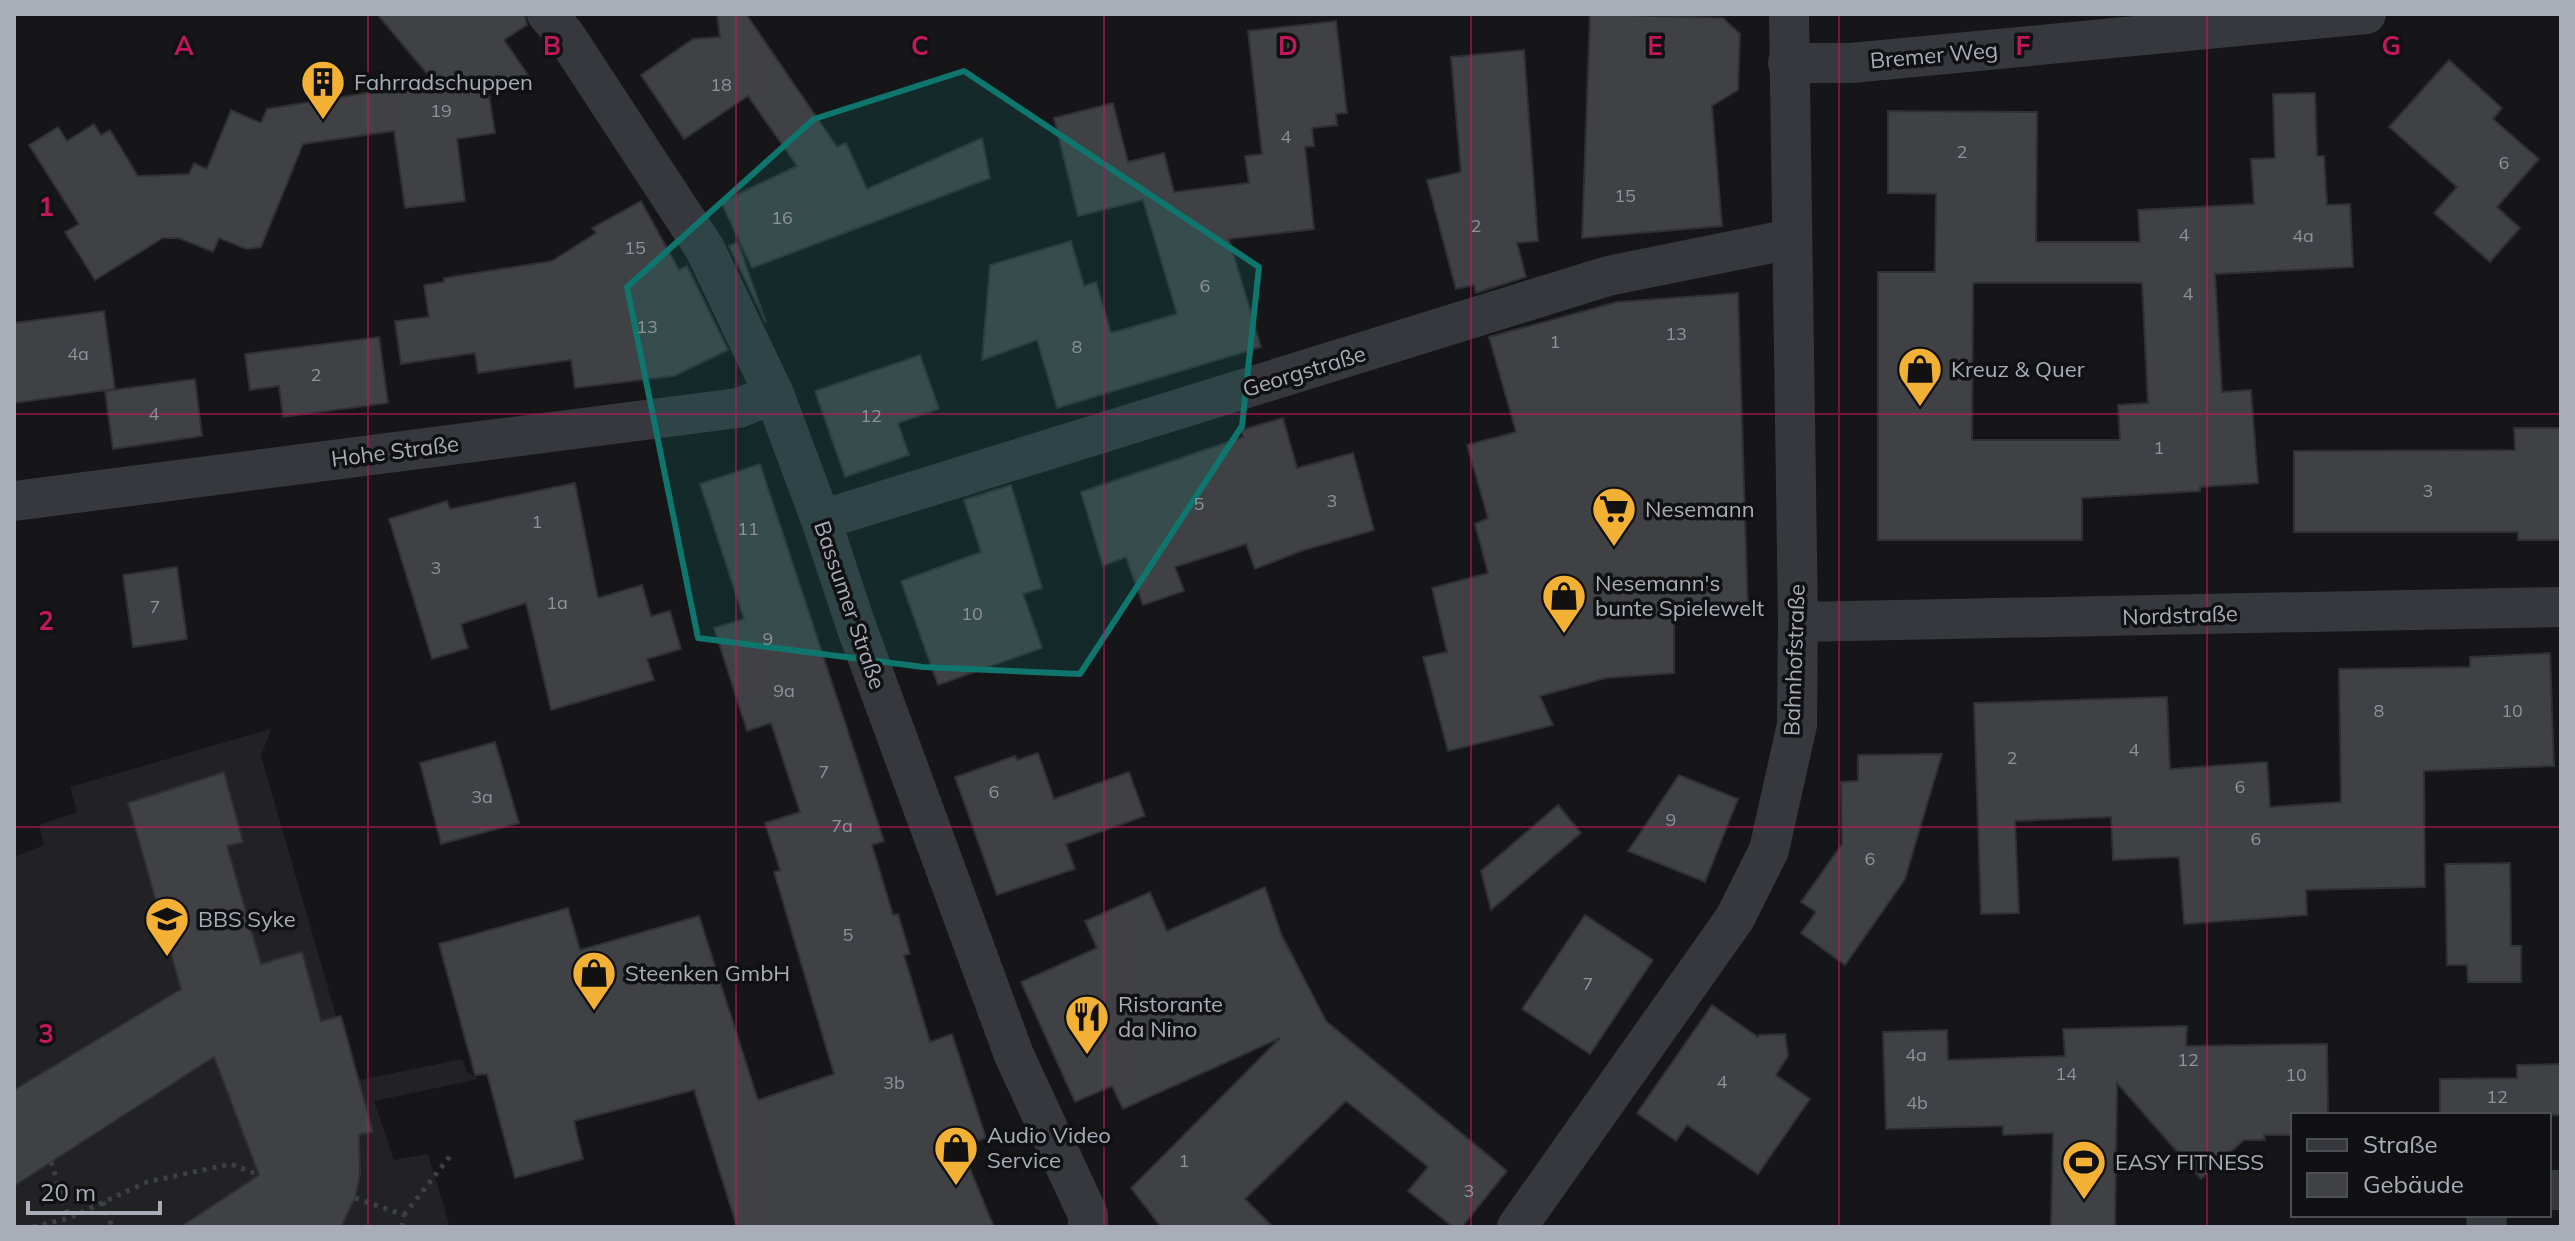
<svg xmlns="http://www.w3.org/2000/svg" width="2575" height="1241" font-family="Mulish,sans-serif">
<rect width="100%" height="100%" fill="#161618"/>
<!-- built -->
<path fill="#222225" d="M 271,729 L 261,756 L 355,1081 L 462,1059 L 467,1072 L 479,1079 L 374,1101 L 394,1160 L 428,1154 L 450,1227 L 14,1227 L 14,857 L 44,845 L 39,825 L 77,812 L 70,787 Z"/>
<!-- building -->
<path fill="#404145" stroke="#303034" stroke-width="2" fill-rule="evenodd" d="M 377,14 L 525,14 L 527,25 L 504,40 L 528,75 L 487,82 L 495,133 L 457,139 L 465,201 L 405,208 L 394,131 L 303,144 L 261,247 L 246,249 L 219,238 L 213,252 L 179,238 L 163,238 L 95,280 L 65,232 L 79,224 L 29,145 L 58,127 L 67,141 L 94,124 L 101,135 L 110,130 L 138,176 L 189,174 L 194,163 L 207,169 L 231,110 L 261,123 L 267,109 L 434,82 Z
M 717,14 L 746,14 L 837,147 L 846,143 L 867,189 L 982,138 L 990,178 L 752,268 L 721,202 L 797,166 L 748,96 L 684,139 L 641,75 L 693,39 L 720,37 Z
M 1590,14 L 1723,18 L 1740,34 L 1738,90 L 1712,106 L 1722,226 L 1582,238 Z
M 1336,21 L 1347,113 L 1336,114 L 1337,125 L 1312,128 L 1314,146 L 1305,147 L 1314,229 L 1229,239 L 1261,347 L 1057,408 L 1037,340 L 982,360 L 990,265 L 1071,241 L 1084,286 L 1096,282 L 1111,333 L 1177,314 L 1143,200 L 1078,216 L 1054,118 L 1113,103 L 1128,162 L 1164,153 L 1174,192 L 1249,183 L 1245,156 L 1262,154 L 1248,31 Z
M 1524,50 L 1538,241 L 1517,243 L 1526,277 L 1476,293 L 1474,285 L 1456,289 L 1427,180 L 1461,172 L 1451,57 Z
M 2449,60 L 2502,108 L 2493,119 L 2539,159 L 2497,207 L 2520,228 L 2490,262 L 2434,213 L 2457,187 L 2389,127 Z
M 2315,93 L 2317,156 L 2324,156 L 2327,205 L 2350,204 L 2353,267 L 2215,274 L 2222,392 L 2251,390 L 2258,483 L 2200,487 L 2200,491 L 2082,498 L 2082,540 L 1878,540 L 1878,272 L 1935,272 L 1936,194 L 1888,193 L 1888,111 L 2037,112 L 2036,242 L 2140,242 L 2138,210 L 2254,204 L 2251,159 L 2275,158 L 2273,94 ZM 1973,283 L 2142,283 L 2148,403 L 2118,405 L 2120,440 L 1972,440 Z
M 641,201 L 679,270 L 687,266 L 728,350 L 674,376 L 575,388 L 571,360 L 478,373 L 475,353 L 401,364 L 395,321 L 429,317 L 424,285 L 444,282 L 444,278 L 552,261 L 596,233 L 592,228 Z
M 738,242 L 766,323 L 729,246 Z
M 1738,293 L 1748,614 L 1674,619 L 1674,673 L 1606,678 L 1540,696 L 1553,725 L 1448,751 L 1423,657 L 1447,652 L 1432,588 L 1488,573 L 1475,524 L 1488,518 L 1467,445 L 1516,432 L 1489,337 L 1617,302 Z
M 104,311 L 115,389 L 14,403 L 14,323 Z
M 379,337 L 388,403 L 283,417 L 279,386 L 250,390 L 245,354 Z
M 920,355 L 939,409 L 898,423 L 909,455 L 845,477 L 815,391 Z
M 195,379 L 202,436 L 113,449 L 105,391 Z
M 1283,418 L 1297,468 L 1353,453 L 1374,530 L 1301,551 L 1255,569 L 1246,544 L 1175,567 L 1184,591 L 1143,605 L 1126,557 L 1103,566 L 1081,492 L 1243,437 L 1241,430 Z
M 2514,428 L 2561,428 L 2561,540 L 2518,540 L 2518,532 L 2294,532 L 2294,451 L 2515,450 Z
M 760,464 L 884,841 L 872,845 L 893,915 L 898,914 L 910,954 L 904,955 L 930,1042 L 952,1034 L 986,1138 L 961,1147 L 994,1227 L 737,1227 L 694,1090 L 574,1121 L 583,1159 L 515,1178 L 487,1074 L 475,1075 L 439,944 L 568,908 L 580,950 L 699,916 L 758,1100 L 834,1074 L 774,872 L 780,870 L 765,823 L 800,812 L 771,723 L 747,731 L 714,628 L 744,619 L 700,484 Z
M 575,483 L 598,598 L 642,585 L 651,616 L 670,611 L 681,649 L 647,659 L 654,680 L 551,710 L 526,603 L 461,624 L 468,648 L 432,659 L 389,519 L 447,501 L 450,509 Z
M 1011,485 L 1042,588 L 1023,594 L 1042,648 L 938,685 L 901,581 L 981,552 L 964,500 Z
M 177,567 L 187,639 L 133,647 L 123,575 Z
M 2550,653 L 2554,766 L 2424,771 L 2425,887 L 2306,890 L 2307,915 L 2184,924 L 2179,857 L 2113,860 L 2111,817 L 2015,821 L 2019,913 L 1981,914 L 1974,703 L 2167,697 L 2170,769 L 2267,762 L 2270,807 L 2341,802 L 2339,669 L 2470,667 L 2470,657 Z
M 495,742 L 519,823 L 441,844 L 420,763 Z
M 1038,753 L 1054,799 L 1129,772 L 1145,816 L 1066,844 L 1075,869 L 997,895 L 955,777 L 1015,756 L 1017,760 Z
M 1942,754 L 1905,879 L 1845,965 L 1801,933 L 1816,912 L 1801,902 L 1842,844 L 1841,782 L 1858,781 L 1858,755 Z
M 224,772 L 243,842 L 227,846 L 261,964 L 302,952 L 321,1021 L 341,1016 L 373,1132 L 359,1135 L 360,1174 L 355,1198 L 341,1227 L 180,1227 L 259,1175 L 214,1057 L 14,1186 L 14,1090 L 181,989 L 128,803 Z
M 1679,775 L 1738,799 L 1705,882 L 1628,851 Z
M 1558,805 L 1581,833 L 1491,910 L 1481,871 Z
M 2510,863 L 2511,946 L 2521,946 L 2521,982 L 2468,982 L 2467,965 L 2447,965 L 2445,864 Z
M 1265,887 L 1281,934 L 1326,1021 L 1507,1171 L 1462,1227 L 1453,1227 L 1408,1191 L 1428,1167 L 1346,1101 L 1245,1199 L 1273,1227 L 1161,1227 L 1131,1188 L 1280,1038 L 1123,1109 L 1112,1086 L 1075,1102 L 1021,982 L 1097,948 L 1085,921 L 1150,892 L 1167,931 Z
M 1585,915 L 1653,960 L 1590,1054 L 1522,1009 Z
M 1712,1005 L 1758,1037 L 1759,1035 L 1785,1034 L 1788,1056 L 1776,1075 L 1810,1099 L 1758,1174 L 1687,1125 L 1676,1141 L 1637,1113 Z
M 2187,1026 L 2186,1046 L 2327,1044 L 2328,1115 L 2293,1115 L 2293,1135 L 2264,1135 L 2265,1140 L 2244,1140 L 2201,1179 L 2117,1083 L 2115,1227 L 2051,1227 L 2053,1133 L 2003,1135 L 2003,1126 L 1886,1129 L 1883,1032 L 1947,1030 L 1948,1060 L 2065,1056 L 2063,1029 Z
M 2561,1064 L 2561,1115 L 2440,1115 L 2440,1079 L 2517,1078 L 2517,1065 Z"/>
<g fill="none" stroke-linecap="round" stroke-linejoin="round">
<!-- path -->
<path stroke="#3d3f44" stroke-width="5" stroke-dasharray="4 6" stroke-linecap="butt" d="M 51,1162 L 69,1218
M 355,1198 L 404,1215 L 402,1227
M 103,1202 L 112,1227
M 404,1215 L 451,1155
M 33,1227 L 69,1218 L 147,1182 L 231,1164 L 259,1175"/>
<!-- minor -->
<path stroke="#37383d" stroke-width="40" d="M 547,14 L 565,35 L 705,249 L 774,394 L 821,520 L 855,623 L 1014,1055 L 1088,1215 L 1088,1227
M 1788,63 L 1851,63 L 2366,14
M 14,501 L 738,408 L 774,394
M 821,520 L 1608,276 L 1791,239
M 1798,622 L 2561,607
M 2549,1190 L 2561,1190
M 2486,1215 L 2487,1227
M 1517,1227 L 1735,918 L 1769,850 L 1797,725 L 1798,622 L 1789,14"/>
</g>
<!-- marked area -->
<path fill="#0f766e" fill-opacity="0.2" stroke="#0f766e" stroke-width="6" stroke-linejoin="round" d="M 964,71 L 1259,267 L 1242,426 L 1080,674 L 923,667 L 698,638 L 627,287 L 814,119 Z"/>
<!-- grid -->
<path fill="none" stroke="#c2185b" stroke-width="2" stroke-opacity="0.55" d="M 368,14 L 368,1227M 736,14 L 736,1227M 1104,14 L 1104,1227M 1471,14 L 1471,1227M 1839,14 L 1839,1227M 2207,14 L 2207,1227M 14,414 L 2561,414M 14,827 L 2561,827"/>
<!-- icons -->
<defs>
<g id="building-pin" transform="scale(2.3)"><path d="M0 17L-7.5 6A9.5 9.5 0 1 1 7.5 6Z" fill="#f2b134" stroke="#111113"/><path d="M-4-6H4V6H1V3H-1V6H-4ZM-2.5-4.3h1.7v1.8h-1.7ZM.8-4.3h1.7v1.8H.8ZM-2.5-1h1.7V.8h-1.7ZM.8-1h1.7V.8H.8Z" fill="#111"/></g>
<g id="shop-pin" transform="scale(2.3)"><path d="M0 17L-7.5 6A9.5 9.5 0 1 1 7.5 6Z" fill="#f2b134" stroke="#111113"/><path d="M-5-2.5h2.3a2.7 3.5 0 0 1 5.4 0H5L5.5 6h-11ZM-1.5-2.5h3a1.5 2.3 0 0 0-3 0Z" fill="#111"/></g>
<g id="supermarket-pin" transform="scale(2.3)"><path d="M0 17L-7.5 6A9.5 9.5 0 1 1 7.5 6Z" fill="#f2b134" stroke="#111113"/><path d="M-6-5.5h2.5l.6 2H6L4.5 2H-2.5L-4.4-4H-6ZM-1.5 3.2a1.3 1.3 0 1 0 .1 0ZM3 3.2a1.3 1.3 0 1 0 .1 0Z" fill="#111"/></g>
<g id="school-pin" transform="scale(2.3)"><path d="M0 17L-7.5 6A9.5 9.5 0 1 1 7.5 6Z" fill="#f2b134" stroke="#111113"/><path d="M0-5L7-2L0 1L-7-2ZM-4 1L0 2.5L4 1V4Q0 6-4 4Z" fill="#111"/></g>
<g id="restaurant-pin" transform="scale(2.3)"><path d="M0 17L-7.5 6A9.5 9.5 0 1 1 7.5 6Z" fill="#f2b134" stroke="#111113"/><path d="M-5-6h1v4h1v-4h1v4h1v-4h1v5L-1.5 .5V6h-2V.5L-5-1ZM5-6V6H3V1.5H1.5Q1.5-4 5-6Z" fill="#111"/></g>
<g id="stadium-pin" transform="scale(2.3)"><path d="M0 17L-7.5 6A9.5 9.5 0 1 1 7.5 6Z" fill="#f2b134" stroke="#111113"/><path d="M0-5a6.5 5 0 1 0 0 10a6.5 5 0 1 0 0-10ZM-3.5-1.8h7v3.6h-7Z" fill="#111"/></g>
</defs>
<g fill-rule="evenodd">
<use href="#building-pin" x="323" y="82"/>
<use href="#shop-pin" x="1920" y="369"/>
<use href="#supermarket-pin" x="1614" y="509"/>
<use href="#shop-pin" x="1564" y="596"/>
<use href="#school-pin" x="167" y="919"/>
<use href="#shop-pin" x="594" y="973"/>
<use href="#restaurant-pin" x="1087" y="1017"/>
<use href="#shop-pin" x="956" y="1148"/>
<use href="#stadium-pin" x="2084" y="1162"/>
</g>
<g text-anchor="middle" stroke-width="7" stroke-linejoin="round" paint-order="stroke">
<!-- number labels -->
<g font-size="18" fill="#8e929b">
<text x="721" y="91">18</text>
<text x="441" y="117">19</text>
<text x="1286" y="143">4</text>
<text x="1962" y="158">2</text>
<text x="2504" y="169">6</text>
<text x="1625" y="202">15</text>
<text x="782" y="224">16</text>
<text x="1476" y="232">2</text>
<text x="2184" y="241">4</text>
<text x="2303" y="242">4a</text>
<text x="635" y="254">15</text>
<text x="1205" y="292">6</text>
<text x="2188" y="300">4</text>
<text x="647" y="333">13</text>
<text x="1676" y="340">13</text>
<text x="1555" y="348">1</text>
<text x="1077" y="353">8</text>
<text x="78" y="360">4a</text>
<text x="316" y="381">2</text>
<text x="154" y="420">4</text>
<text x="871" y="422">12</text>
<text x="2159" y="454">1</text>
<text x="2428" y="497">3</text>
<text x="1332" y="507">3</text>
<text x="1199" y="510">5</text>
<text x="537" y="528">1</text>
<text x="748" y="535">11</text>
<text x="436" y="574">3</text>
<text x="557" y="609">1a</text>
<text x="155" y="613">7</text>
<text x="972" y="620">10</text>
<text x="768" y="645">9</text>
<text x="784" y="697">9a</text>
<text x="2379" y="717">8</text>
<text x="2512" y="717">10</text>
<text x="2134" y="756">4</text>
<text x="2012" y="764">2</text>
<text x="824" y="778">7</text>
<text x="2240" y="793">6</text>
<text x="994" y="798">6</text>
<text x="482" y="803">3a</text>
<text x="1671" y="826">9</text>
<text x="842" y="832">7a</text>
<text x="2256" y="845">6</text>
<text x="1870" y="865">6</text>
<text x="848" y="941">5</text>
<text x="1588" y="990">7</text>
<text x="1916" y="1061">4a</text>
<text x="2188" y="1066">12</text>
<text x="2066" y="1080">14</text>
<text x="2296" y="1081">10</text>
<text x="1722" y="1088">4</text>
<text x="894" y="1089">3b</text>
<text x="2497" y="1103">12</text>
<text x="1917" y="1109">4b</text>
<text x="1184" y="1167">1</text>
<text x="1469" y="1197">3</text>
</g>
<!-- street labels -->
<g font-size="22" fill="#a8adb8" stroke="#111113">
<text transform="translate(1934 55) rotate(-5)" y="8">Bremer Weg</text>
<text transform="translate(1304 371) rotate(-17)" y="8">Georgstraße</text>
<text transform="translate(395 451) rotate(-7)" y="8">Hohe Straße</text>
<text transform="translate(850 605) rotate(71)" y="8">Bassumer Straße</text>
<text transform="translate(2180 615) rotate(-2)" y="8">Nordstraße</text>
<text transform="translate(1794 660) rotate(-88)" y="8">Bahnhofstraße</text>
</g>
<!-- poi labels -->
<g font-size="22" fill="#a8adb8" stroke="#111113" text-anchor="start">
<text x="354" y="90">Fahrradschuppen</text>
<text x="1951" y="377">Kreuz &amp; Quer</text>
<text x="1645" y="517">Nesemann</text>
<text x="1595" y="591">Nesemann's<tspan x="1595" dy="25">bunte Spielewelt</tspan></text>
<text x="198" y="927">BBS Syke</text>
<text x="625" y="981">Steenken GmbH</text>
<text x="1118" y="1012">Ristorante<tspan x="1118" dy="25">da Nino</tspan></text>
<text x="987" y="1143">Audio Video<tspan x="987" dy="25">Service</tspan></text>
<text x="2115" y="1170">EASY FITNESS</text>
</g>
</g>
<g font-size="26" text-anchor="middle" font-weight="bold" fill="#c2185b" stroke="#111113" stroke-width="7" stroke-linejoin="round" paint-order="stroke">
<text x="184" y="55">A</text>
<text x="552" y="55">B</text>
<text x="920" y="55">C</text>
<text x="1288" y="55">D</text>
<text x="1655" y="55">E</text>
<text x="2023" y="55">F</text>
<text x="2391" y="55">G</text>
<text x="46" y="216">1</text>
<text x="46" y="630">2</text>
<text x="46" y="1043">3</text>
</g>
<!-- border -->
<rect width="2575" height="1241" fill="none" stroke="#a8adb8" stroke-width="32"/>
<!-- legend -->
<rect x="2291" y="1113" width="260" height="104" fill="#111113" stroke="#4d4f55" stroke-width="2"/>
<rect x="2307" y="1139" width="40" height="12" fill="#37383d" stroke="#4d4f55" stroke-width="2"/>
<text x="2363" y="1153" font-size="24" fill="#a8adb8">Straße</text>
<rect x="2307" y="1173" width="40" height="24" fill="#404145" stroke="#4d4f55" stroke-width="2"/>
<text x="2363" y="1193" font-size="24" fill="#a8adb8">Gebäude</text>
<!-- scale -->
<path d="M28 1201v12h132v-12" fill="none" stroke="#a8adb8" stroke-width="4"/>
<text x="40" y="1201" font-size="24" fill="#a8adb8" stroke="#111113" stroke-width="6" paint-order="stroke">20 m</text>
</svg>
